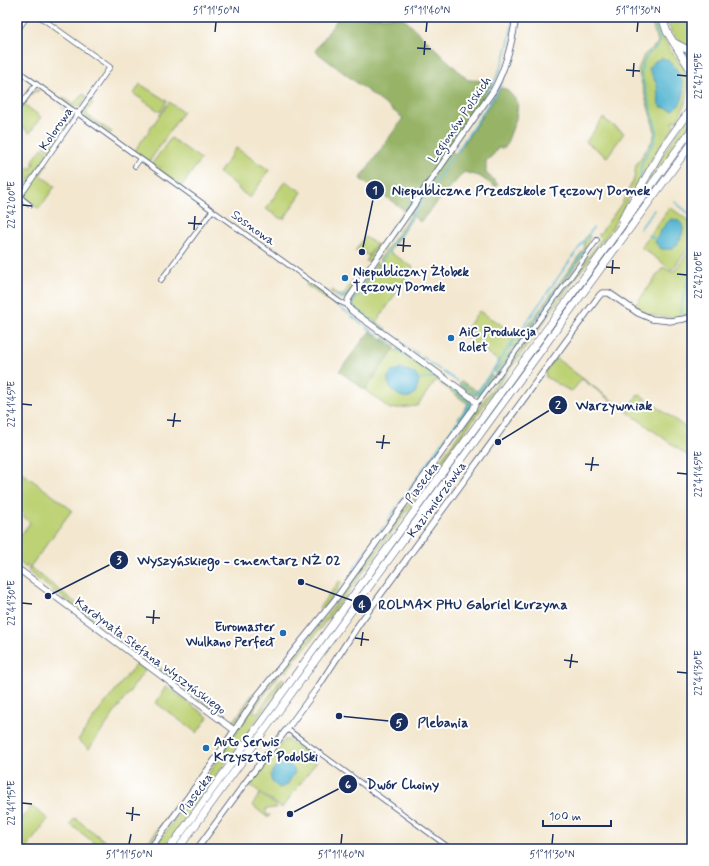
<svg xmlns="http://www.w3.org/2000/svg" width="709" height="866" font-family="Mynerve,sans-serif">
<rect width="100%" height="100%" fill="#fff"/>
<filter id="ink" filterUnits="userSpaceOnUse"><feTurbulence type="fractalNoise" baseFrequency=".025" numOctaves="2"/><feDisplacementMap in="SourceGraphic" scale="8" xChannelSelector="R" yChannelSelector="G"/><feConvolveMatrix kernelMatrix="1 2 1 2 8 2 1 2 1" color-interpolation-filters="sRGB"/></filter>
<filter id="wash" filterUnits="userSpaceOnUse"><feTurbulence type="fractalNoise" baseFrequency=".012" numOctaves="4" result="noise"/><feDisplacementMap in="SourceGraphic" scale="16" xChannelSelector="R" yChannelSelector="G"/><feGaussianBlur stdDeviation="0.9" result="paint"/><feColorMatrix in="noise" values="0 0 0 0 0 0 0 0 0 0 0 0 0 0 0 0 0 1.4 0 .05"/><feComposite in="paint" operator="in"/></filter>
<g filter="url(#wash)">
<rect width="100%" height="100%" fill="#f3e7cf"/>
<!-- green -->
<path fill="#bdd174" stroke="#6c8069" d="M 650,17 L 658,17 C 662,64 709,61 677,122 L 674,120 L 672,123 L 675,125 L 652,158 L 612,228 L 354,585 L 303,651 L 302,651 L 297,657 L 295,657 L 293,659 L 295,661 L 286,672 L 281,668 L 313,633 L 340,598 L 601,239 L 598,236 L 622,203 L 634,179 L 636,165 L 652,141 L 655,132 L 638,70 L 644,55 L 658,43 Z
M 666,17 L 692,17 L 692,49 C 677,40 670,35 666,17 Z
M 140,84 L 167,101 L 160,112 L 134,94 Z
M 36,88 L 39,91 L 33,92 L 24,104 L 41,117 L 30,133 L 17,123 L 17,113 L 33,91 Z
M 83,94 L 87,97 L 80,107 L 78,106 L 76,108 L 71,106 L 70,106 L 60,100 L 63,97 L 70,102 L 74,103 Z
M 89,100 L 93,103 L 87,111 L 87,115 L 112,132 L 110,134 L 82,115 L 82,110 Z
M 169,102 L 183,112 L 149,162 L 134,152 Z
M 61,107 L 70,113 L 70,119 L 50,151 L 44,146 L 66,116 L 65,111 Z
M 692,112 L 692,122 L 650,180 L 648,179 L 663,154 Z
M 603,118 L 624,133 L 607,157 L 586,142 Z
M 171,138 L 201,159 L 182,186 L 159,170 L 161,168 L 159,166 L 157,169 L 151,165 Z
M 42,148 L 49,153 L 17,198 L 17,187 L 26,174 L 24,173 L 28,167 L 31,169 L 34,163 L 32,162 Z
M 236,148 L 269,170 L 250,198 L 238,189 L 239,187 L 219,173 Z
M 46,163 L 48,164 L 40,175 L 55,186 L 39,209 L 24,198 L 24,195 Z
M 285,181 L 302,192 L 284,219 L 282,218 L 281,219 L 266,209 Z
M 650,193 L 651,193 L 445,478 L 443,477 Z
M 670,207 L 690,222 L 692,243 L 672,270 L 641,247 Z
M 403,211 L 406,213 L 371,263 L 366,261 L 377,244 L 381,245 Z
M 411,214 L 413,217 L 389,252 L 413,267 L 377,322 L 387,330 L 385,332 L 373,323 L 375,321 L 372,319 L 371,321 C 365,317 357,313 353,307 C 348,300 363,284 367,277 L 370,279 L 372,277 L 369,274 L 377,263 L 380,265 L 382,263 L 379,260 Z
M 588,234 L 590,237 L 588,240 L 590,244 L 590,247 L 527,333 L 524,331 L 584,249 L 585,238 Z
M 365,237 L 376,244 L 368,256 L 364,253 L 362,256 L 355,251 Z
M 692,247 L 692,312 C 675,322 650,317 634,307 L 663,267 L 673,273 Z
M 354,279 L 358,282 L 347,297 L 341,299 L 331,293 L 332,290 L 338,295 L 343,295 Z
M 307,283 L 316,289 L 317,288 L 338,304 L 336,306 L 306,285 Z
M 479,311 L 519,336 L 522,333 L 525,336 L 516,349 L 512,346 L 510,349 L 514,352 L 497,375 L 493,372 L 500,362 L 462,335 Z
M 384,337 L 396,346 L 394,349 L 397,351 L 399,348 L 470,400 C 475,407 466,415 461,421 L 458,419 L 468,404 L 436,380 L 417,406 L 390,409 L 365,390 L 394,349 L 382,340 Z
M 555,359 L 557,359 L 618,405 L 618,406 L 582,379 L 573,390 L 570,391 L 546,377 L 545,372 Z
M 491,375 L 495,378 L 484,392 L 479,396 L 474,395 L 459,385 L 461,381 L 477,391 L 479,390 Z
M 639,394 L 692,432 L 692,459 L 625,410 Z
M 20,471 L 72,510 L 30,567 L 95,618 L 94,621 L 31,574 L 28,570 L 30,567 L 27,565 L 26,568 L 17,560 L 17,540 L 30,523 L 23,516 L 24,514 L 17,509 L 17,475 Z
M 340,580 L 342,583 L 322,610 L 319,608 Z
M 152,661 L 201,699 L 200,700 L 151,663 Z
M 136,664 L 145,670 L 89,749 L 78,740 L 92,720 Z
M 279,671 L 281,672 L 253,711 L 257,713 L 282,678 L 284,679 L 281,686 L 163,849 L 153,849 L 209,773 L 260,697 Z
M 166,686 L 208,717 L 197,733 L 156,703 Z
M 253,693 L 254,694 L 237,720 L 232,723 L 202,702 L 203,700 L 229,721 L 232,721 L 236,718 Z
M 284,740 L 288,740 L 317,761 L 282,808 L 250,785 Z
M 260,794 L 277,806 L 276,808 L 266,809 L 266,815 L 270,815 L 268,818 L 252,805 Z
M 179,800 L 181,801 L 145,849 L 143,849 Z
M 31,806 L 48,819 L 26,849 L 17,849 L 17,824 Z
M 75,818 L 115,849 L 102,849 L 70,824 Z"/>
<!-- forest -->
<path fill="#96b366" stroke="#587162" d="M 339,17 L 402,17 L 468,80 L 493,81 L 449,149 L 456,155 L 501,88 L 506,89 L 518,102 L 516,119 L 505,148 L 498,148 L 493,155 L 486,161 L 486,173 L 498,184 L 496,187 L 479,176 L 464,172 L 420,222 L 405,209 L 404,210 L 360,179 L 403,118 L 315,51 Z
M 370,331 L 394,349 L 365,390 L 339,371 Z"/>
<!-- water -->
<path fill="#52b5d1" stroke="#367298" d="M 662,58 C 679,61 695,101 672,110 L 662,107 L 659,105 L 657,85 L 649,69 L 655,61 Z
M 671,219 C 691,220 682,241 672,249 L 661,249 L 655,242 C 658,234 664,225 671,219 Z
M 403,369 L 414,373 L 419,379 C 418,384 418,390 414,394 C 401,409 369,371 403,369 Z
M 284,762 C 289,764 294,767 295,772 L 287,785 L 280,788 L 272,782 C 268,773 275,765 284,762 Z"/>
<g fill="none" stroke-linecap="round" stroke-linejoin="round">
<!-- stream -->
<path stroke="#52b5d1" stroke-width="1.5" d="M 679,77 L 686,74
M 502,82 L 512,57 L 520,17
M 450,148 C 464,127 480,107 493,84 C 504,64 510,40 513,17
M 456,153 L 501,85
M 640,177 L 642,162 L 654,142 L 657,131 L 641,73 C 642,66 644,59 649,54 C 653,50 658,47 660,42 L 653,17
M 675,202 L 692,216
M 407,209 L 447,152
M 640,229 L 654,210
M 648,235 L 656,239
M 381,262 L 453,156
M 370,263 L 405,213
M 371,276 L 379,265
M 369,279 L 353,303 L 355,308 L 371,320
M 336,296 L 341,298 L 348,294
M 333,303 L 337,305
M 339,307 L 349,314
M 681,313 L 684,292 L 692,267
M 351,316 L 363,324
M 374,322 L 386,331
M 366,327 L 372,331
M 526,332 L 585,250
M 375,333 L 380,337
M 389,333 L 395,338
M 383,339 L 395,347
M 399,341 L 408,347
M 514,348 L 524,335
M 411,349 L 418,354
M 398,350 L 435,377
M 422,357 L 427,360
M 430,363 L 440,370
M 443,372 L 457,381
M 495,373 L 512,351
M 419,379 L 435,377 L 468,401 L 469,407 L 460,421
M 460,383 L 475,393 L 479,393 L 493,377
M 475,395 L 593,228
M 458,419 L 471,402
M 444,440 L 457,422
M 446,441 L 458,423
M 434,453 L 442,442
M 436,454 L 443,444
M 421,472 L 433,456
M 423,473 L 434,457
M 410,488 L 419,475
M 411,488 L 420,476
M 399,504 L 409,490
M 386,523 L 397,507
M 373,542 L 384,526
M 359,561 L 369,547
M 354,568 L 357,563"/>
</g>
</g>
<g filter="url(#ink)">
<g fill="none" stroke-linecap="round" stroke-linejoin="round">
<!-- street casing -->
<g stroke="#3b4b6f" stroke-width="5.5">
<path id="street" d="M 17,31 L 27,17
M 17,70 L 340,302 L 347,305
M 17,110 L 36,84
M 135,166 L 140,159
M 20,197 L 30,205
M 17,201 L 110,67 L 40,17
M 161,280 L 212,211
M 476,403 L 480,400 L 575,271 L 597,240
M 287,729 L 451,849"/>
</g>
<!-- secondary casing -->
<g stroke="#3b4b6f" stroke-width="7">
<path id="secondary" d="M 17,568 L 234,730
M 150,849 L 212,764 L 258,695 L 334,601 L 473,409 L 476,403 L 472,398 L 352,311 C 348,307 346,304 349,298 L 493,91 C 506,68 512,44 516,17
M 197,849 L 251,775 L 287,729 L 318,687 L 359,624 L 599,296 L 602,293 L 609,293 L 638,313 L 652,319 L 670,321 L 684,319 L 692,316"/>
</g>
<!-- highway casing -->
<g stroke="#3b4b6f" stroke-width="8">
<path id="highway" d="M 662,17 L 667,32 L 692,72
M 673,42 L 692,52
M 622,220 L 662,149 L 692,107
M 169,849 L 692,129
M 178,849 L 692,143"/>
</g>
<!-- street -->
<use href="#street" stroke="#fff" stroke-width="4"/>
<!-- secondary -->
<use href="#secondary" stroke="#fff" stroke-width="5.5"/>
<!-- highway -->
<use href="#highway" stroke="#fff" stroke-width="7"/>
</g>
</g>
<!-- ticks -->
<path fill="none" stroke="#1b2f5e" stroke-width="1.5" d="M 215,32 L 216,22M 426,32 L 427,22M 637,32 L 638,22M 417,48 L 431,49M 424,55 L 425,41M 626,70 L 640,71M 677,75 L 687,76M 633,77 L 634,63M 22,205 L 32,206M 188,223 L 202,224M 194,230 L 195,216M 397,245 L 411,246M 403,252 L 404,238M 606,267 L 620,268M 612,274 L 613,260M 677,274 L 687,275M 22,404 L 32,405M 167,420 L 181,421M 173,427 L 175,413M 376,442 L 390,443M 382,449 L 384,435M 585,464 L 599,465M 591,471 L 593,457M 677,473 L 687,474M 22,603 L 32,604M 146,617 L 160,618M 153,624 L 154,610M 355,638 L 369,640M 361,646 L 363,632M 564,660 L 578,662M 570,668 L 572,654M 677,672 L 687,673M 22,803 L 32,804M 126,813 L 140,815M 132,821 L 133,807M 129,844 L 131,834M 341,844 L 342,834M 552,844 L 553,834"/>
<!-- markers -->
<g fill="#1f6fb2" stroke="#fff" stroke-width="1.5">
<circle cx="345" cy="278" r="4"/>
<circle cx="451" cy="338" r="4"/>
<circle cx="283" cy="633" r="4"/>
<circle cx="206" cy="748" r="4"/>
</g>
<g text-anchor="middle" stroke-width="4" stroke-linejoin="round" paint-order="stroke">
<!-- street labels -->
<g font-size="13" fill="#1b2f5e" stroke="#fff">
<text transform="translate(459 119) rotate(-56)" y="5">Legionów Polskich</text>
<text transform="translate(55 128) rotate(-56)" y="5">Kolorowa</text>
<text transform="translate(254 227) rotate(36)" y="5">Sosnowa</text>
<text transform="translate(421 482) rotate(-54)" y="5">Piasecka</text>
<text transform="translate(436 499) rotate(-54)" y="5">Kazimierzówka</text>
<text transform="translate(151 655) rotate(37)" y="5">Kardynała Stefana Wyszyńskiego</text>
<text transform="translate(195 793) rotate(-54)" y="5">Piasecka</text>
</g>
<!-- poi labels -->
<g font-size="13" font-weight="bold" fill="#1b2f5e" stroke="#fff" text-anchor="start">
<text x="353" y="276">Niepubliczny Żłobek<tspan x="353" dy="15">Tęczowy Domek</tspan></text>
<text x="459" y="336">AiC Produkcja<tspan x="459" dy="15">Rolet</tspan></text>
<text x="275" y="631" text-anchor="end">Euromaster<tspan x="275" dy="15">Wulkano Perfect</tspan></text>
<text x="214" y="746">Auto Serwis<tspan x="214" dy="15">Krzysztof Podolski</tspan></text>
</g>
</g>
<!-- callouts -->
<path fill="none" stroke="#1b2f5e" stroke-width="1.5" d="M362 252L375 190M498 442L558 405M48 596L119 560M301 582L362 604M339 716L399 722M290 814L348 784"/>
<g fill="#1b2f5e" stroke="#fff" stroke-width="1.5">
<circle cx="362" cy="252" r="4"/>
<circle cx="498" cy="442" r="4"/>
<circle cx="48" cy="596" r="4"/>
<circle cx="301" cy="582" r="4"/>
<circle cx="339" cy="716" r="4"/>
<circle cx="290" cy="814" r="4"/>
<circle cx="375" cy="190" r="10"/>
<circle cx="558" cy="405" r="10"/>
<circle cx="119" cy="560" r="10"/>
<circle cx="362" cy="604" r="10"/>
<circle cx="399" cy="722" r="10"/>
<circle cx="348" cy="784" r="10"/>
</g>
<g font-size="12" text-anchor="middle" font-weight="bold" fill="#fff">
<text x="375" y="194">1</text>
<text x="558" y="409">2</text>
<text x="119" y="564">3</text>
<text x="362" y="609">4</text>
<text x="399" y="727">5</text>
<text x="348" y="788">6</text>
</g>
<g font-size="14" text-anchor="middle" font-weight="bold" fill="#1b2f5e" stroke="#fff" stroke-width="4" stroke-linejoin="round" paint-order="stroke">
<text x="521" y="195">Niepubliczne Przedszkole Tęczowy Domek</text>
<text x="614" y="410">Warzywniak</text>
<text x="239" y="565">Wyszyńskiego - cmentarz NŻ 02</text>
<text x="473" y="609">ROLMAX PHU Gabriel Kurzyna</text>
<text x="443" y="727">Plebania</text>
<text x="403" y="789">Dwór Choiny</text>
</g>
<!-- margin -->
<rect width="709" height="866" fill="none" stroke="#fff" stroke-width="44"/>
<!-- scale -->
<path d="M543 820v6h68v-6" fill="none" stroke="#1b2f5e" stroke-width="2"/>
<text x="549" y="820" font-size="12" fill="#1b2f5e" stroke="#ffffff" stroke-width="3" paint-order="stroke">100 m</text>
<rect x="22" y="22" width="665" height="822" fill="none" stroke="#1b2f5e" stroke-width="1.5"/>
<g font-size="10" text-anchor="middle" fill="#1b2f5e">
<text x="216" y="14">51°11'50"N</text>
<text x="427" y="14">51°11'40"N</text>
<text x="638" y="14">51°11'30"N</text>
<text transform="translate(698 76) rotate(-90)" y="4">22°42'15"E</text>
<text transform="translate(11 205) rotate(-90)" y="4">22°42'00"E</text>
<text transform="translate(698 275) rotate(-90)" y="4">22°42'00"E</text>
<text transform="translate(11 404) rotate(-90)" y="4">22°41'45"E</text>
<text transform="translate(698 474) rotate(-90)" y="4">22°41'45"E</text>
<text transform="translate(11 603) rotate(-90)" y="4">22°41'30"E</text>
<text transform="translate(698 673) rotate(-90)" y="4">22°41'30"E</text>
<text transform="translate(11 803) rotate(-90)" y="4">22°41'15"E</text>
<text x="129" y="858">51°11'50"N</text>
<text x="341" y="858">51°11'40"N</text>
<text x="552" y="858">51°11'30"N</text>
</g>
</svg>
